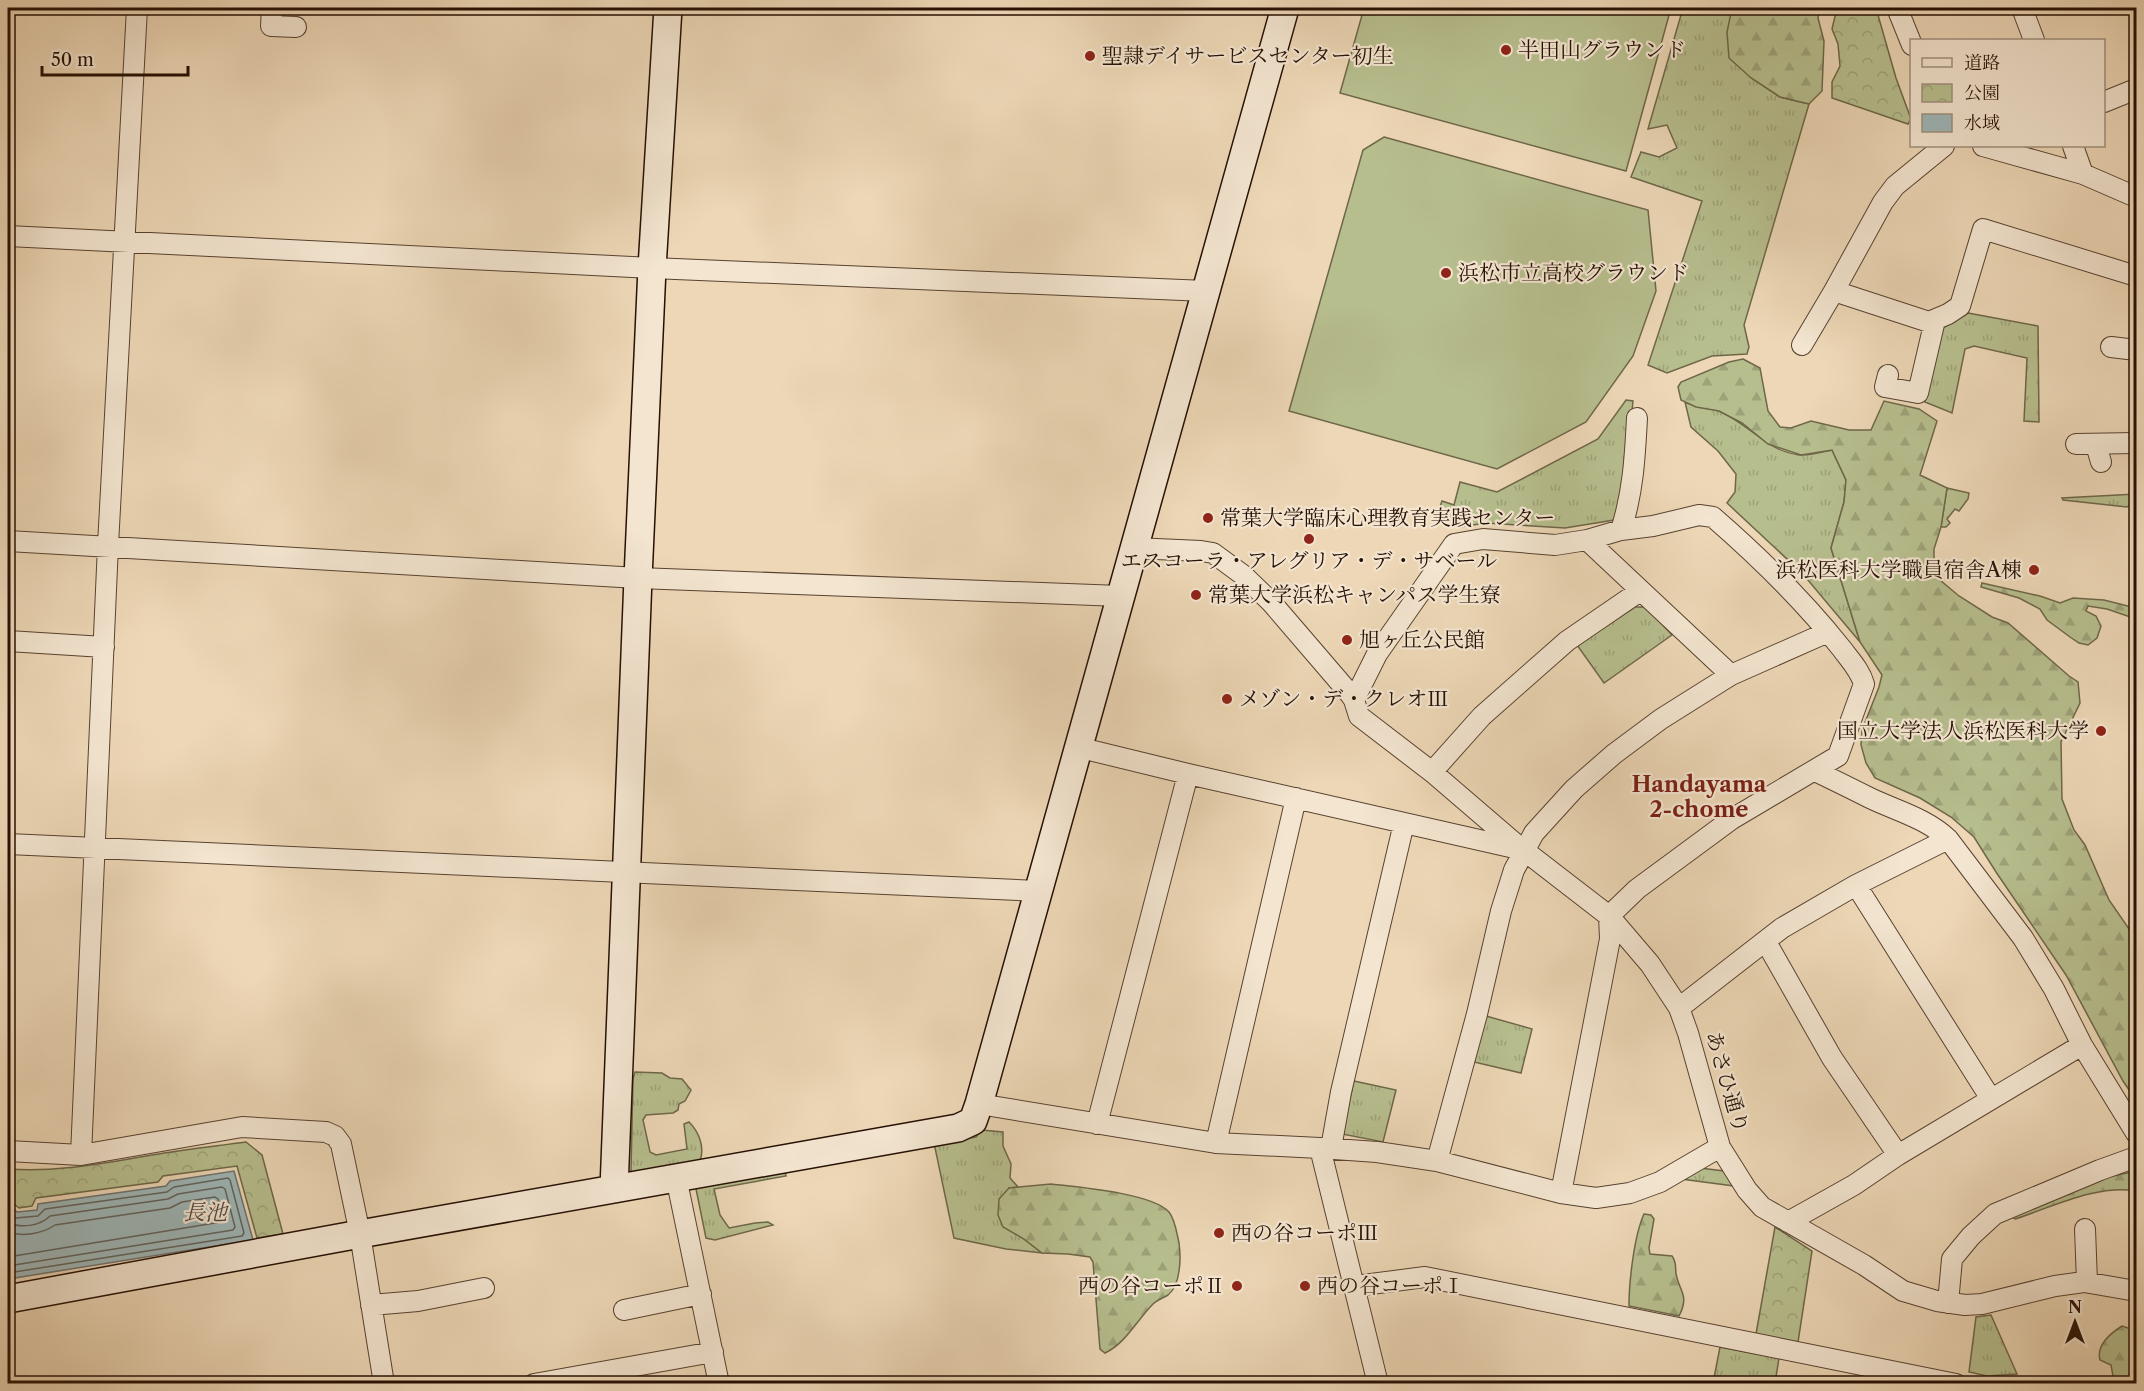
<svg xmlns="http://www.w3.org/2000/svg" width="2144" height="1391" font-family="'Libre Caslon Text','Noto Serif JP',serif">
<defs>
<pattern id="grass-tufts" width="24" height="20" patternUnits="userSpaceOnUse" patternTransform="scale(1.5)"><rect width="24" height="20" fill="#b7be8e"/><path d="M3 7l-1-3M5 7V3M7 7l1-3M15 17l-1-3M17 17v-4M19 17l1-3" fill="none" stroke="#9da279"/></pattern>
<pattern id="forest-firs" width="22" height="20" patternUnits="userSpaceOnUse" patternTransform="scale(1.5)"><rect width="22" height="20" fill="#b7be8e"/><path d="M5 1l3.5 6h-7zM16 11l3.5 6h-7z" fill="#9da279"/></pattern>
<pattern id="park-crowns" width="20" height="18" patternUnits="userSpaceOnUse" patternTransform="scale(1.5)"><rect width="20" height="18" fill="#b7be8e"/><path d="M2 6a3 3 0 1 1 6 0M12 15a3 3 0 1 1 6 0" fill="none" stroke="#9da279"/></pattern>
</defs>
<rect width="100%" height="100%" fill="#edd7b6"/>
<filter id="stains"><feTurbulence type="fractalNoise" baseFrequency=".00333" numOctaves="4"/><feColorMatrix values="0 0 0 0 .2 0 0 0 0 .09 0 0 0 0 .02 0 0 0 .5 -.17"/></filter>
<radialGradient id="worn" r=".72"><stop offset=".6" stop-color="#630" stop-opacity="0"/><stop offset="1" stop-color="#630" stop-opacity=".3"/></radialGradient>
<!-- grass -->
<path fill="url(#grass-tufts)" stroke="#6e6749" stroke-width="1.5" d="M 1683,8 L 1732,8 L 1750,77 L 1780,97 L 1809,104 L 1744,325 L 1749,347 L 1747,354 L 1712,356 L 1667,373 L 1648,365 L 1702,201 L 1631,177 L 1641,152 L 1659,157 L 1677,148 L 1667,125 L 1648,129 Z
M 1968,313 L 2038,326 L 2039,422 L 2024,421 L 2027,358 L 1974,346 L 1965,349 L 1952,413 L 1925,402 L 1941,329 Z
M 1626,400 L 1633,401 L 1626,473 L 1614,520 L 1565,528 L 1486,523 L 1460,527 L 1435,521 L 1442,501 L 1454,505 L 1460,482 L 1497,492 L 1598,439 Z
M 1685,402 C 1697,408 1710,407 1721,412 C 1750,425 1767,451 1799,455 C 1809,456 1822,452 1832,450 L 1846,480 L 1844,502 L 1831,548 L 1860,642 L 1802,573 L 1727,503 L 1735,492 L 1736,474 L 1718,451 L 1691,427 Z
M 1947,488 L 1969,493 L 1968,499 L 1959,511 L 1955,509 L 1947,519 L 1950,523 L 1946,527 L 1941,527 Z
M 2136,494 L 2136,500 L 2127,507 L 2063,500 L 2062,498 Z
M 1635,607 L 1646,607 L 1672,635 L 1604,683 L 1577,645 Z
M 1486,1016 L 1532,1029 L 1521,1073 L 1474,1062 Z
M 635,1072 L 662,1073 L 670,1078 L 682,1079 L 691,1090 L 685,1101 L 679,1104 L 678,1110 L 673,1113 L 646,1115 L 643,1120 L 650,1152 L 656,1155 L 687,1149 L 684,1124 L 689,1122 C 699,1132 705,1147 700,1161 L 636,1174 L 631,1171 L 633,1079 Z
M 1354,1081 L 1396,1090 L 1383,1142 L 1342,1134 Z
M 981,1130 L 1003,1132 L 1003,1146 L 1011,1164 L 1010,1178 L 1018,1187 L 1009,1188 L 1024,1239 L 1042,1253 L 1006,1249 L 954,1238 L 934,1143 L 976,1137 Z
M 784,1168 L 786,1176 L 714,1189 L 720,1215 L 729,1228 L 755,1223 L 768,1222 L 773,1225 L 715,1240 L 706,1238 L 695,1184 Z
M 1700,1168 L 1724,1171 L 1734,1186 L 1681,1179 Z
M 1991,1315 L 2017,1374 L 1987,1376 L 1969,1372 L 1976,1317 Z
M 1720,1347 L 1779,1358 L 1775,1383 L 1713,1383 Z"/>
<!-- forest -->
<path fill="url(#forest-firs)" stroke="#6e6749" stroke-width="1.5" d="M 1732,8 L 1820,8 L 1818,18 L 1824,41 L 1822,91 L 1809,104 L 1780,97 L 1750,77 L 1729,58 L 1727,32 Z
M 1743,359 L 1760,368 L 1768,411 L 1780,427 L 1791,428 L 1811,421 L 1849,430 L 1871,430 L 1884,401 L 1919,409 L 1937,421 L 1920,475 L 1947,488 L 1941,527 L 1934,549 L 1934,562 L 1940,580 L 1959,596 L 1992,617 L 2008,623 L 2069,676 L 2078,682 L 2080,703 L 2061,742 L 2062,799 L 2074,830 L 2085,845 L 2109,900 L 2136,939 L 2136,1100 L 2123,1081 L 2066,975 L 1996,872 L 1974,837 L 1951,817 L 1920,798 L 1875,778 L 1866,763 L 1861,745 L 1862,730 L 1879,687 L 1882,675 L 1860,642 L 1831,548 L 1844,502 L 1846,480 L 1832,450 L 1801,455 L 1768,444 L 1742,423 L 1719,411 L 1696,407 L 1681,400 L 1678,387 L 1681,382 L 1729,362 Z
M 1982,583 L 2040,596 L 2060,603 L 2073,598 L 2104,600 L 2136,608 L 2136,619 L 2107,609 L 2088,606 L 2086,611 L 2096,616 L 2101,626 L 2097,638 L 2088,645 L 2079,643 L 2070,637 L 2047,620 L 2040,609 L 2019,598 L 1981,587 Z
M 2136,1171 L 2136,1191 C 2098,1184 2052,1207 2015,1219 L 2011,1216 L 2099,1179 Z
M 1051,1184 C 1077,1187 1152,1193 1169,1212 C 1175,1219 1177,1234 1179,1243 C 1181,1257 1181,1285 1168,1295 C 1163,1298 1157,1300 1153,1304 C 1137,1320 1126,1343 1105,1353 L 1100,1349 L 1093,1262 L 1090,1257 L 1068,1254 L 1042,1253 L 1024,1239 L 1003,1227 L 998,1215 L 999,1199 L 1009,1188 Z
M 1644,1214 L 1651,1215 L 1654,1219 L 1649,1248 L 1650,1254 L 1672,1256 C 1677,1263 1675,1266 1676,1274 C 1679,1291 1690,1295 1679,1316 L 1629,1306 C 1629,1282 1634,1236 1644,1214 Z
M 2122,1326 L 2134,1330 L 2136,1338 L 2136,1383 L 2111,1383 L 2113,1376 L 2111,1365 L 2100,1360 C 2096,1345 2111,1333 2122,1326 Z"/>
<!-- park -->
<path fill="url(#park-crowns)" stroke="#6e6749" stroke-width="1.5" d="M 1837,8 L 1876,8 L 1896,78 L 1911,119 L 1908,124 L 1832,98 L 1832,82 L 1840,66 L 1838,44 L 1832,29 Z
M 246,1142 L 262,1155 L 283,1234 L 257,1238 L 237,1166 L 163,1176 L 158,1182 L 36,1198 L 32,1206 L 19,1208 L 10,1201 L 8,1201 L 8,1169 C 59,1173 108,1162 159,1154 C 188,1149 217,1146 246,1142 Z
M 1775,1227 L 1812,1251 L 1798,1342 L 1756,1334 Z"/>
<!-- pitch -->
<path fill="#b7be8e" stroke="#6e6749" stroke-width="1.5" d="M 1364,8 L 1671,8 L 1626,171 L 1340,93 Z
M 1384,137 L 1648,210 L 1656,291 L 1633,356 L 1586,422 L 1497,469 L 1289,411 L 1363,150 Z"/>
<!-- water -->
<path fill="#9eb7b9" stroke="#6e7471" stroke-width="1.5" d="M 234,1171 L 253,1240 L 8,1279 L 8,1205 L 10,1205 L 17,1212 L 37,1210 L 38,1204 L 166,1186 L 170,1181 Z"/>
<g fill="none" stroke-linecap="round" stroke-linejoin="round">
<!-- shore -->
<path stroke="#62645e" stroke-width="1.5" d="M 8,1211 L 16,1218 L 38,1216 L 45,1209 L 167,1192 L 174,1187 L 228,1178 L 230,1180 L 244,1233 L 242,1236 L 8,1273
M 8,1222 C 20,1229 40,1226 50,1216 L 168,1199 L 178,1194 L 222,1187 L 225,1189 L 235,1227 L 233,1230 L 8,1266
M 8,1232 C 22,1237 42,1234 55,1225 L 170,1208 L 182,1202 L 215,1197 L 218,1199 L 224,1219 L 221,1222 L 8,1257"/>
<!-- street casing -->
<g stroke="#584230" stroke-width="22">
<path id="street" d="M 137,8 L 108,545 L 81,1155 L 242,1127 L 326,1132 L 335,1136 L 341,1144 L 360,1234 L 384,1384
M 272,8 L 271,26 L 296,27
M 1897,8 L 1912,45
M 2022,8 L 2034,40
M 2104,102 L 2136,89
M 1944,146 L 1895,186 L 1883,202 L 1834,291 L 1929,322 L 1948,314 L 1960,306 L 1983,229 L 2136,276
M 1983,146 L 2083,174 L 2136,197
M 2073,146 L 2083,174
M 8,236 L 652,268 L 1206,291
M 1802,345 L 1834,291
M 2111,347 L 2136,350
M 1888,375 L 1885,387 L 1918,393 L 1935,320
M 2076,444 L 2136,443
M 2096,445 L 2101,462
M 1621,530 C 1633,493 1635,457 1637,418
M 1587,540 L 1731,675
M 8,541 L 638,578 L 1120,596
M 1134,548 L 1201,551 L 1213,553 L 1243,575 L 1271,602 L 1350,694 L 1354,700 L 1359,716 L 1432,772 L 1517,845 L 1609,916 L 1650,964 L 1679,1008 L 1688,1033 L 1720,1147 L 1747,1190 L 1762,1207 L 1864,1265 L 1903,1291 L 1937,1301 L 1965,1305 L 1982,1304 L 2055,1286 L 2084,1282 L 2136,1291
M 8,641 L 104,647
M 1354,700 L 1377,654 L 1454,544 L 1483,539 L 1555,545 L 1587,540 L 1621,530 L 1653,526 L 1699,515 L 1713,517 C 1759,557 1804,601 1842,649 C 1850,660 1860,670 1864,684 L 1838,756 L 1732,819 L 1637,889 L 1609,916 L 1610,939 L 1561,1193
M 1077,747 L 1188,774 L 1097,1124
M 1432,772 L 1482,716 L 1567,641 L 1640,591
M 1188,774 L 1519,849
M 8,844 L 1038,891
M 1856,885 L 1991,1099
M 1766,942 L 1832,1058 L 1898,1155
M 1679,1008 L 1782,928 L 1856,885 L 1948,839
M 2082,1045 L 2136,1133
M 979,1104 L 1216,1143 L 1320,1148 L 1378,1384
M 1216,1143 L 1296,798
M 1320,1148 L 1377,1152 L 1437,1161 L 1561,1193 L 1596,1198 L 1630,1193 L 1660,1182 L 1720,1147
M 1331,1148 L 1341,1092 L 1404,823
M 8,1151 L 81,1155
M 1437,1161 L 1477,1014 L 1501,911 L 1514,870 L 1534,833 L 1574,789 L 1614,754 L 1661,719 L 1731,675 L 1828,632
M 676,1177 L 719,1384
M 1788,1222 L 1854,1185 L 1898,1155 L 2082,1045 L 2054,989 L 2023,938 L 1948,839 C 1926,818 1897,811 1870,798 C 1852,789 1834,780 1815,771
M 2085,1229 L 2087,1282
M 1355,1286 L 1425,1277 L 1956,1384
M 1948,1303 L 1952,1259 L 1971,1236 L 1995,1214 L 2100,1170 L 2136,1157
M 371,1305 L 418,1301 L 484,1288
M 624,1310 L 701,1294
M 534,1384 L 713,1352"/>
</g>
<!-- secondary casing -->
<g stroke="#261004" stroke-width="30">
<path id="secondary" d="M 614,1189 L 638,578 L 652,268 L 668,8
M 8,1299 L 360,1234 L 958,1128 L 973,1121 L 979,1104 L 1285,8"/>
</g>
<!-- street -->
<use href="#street" stroke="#f3e5d0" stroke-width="20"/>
<!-- secondary -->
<use href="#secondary" stroke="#f3e5d0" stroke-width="27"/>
</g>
<!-- markers -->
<g fill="#8f2418" stroke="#f3e5d0" stroke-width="2">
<circle cx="1506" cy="50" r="6"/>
<circle cx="1090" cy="56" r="6"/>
<circle cx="1446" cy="273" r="6"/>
<circle cx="1208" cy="518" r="6"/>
<circle cx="1309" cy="539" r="6"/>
<circle cx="2034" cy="570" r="6"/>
<circle cx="1196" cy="595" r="6"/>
<circle cx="1347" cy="640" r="6"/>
<circle cx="1227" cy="699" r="6"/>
<circle cx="2101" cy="731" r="6"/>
<circle cx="1219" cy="1233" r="6"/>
<circle cx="1237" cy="1286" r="6"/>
<circle cx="1305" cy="1286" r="6"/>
</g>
<g text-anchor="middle" stroke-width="4.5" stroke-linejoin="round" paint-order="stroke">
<!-- poi labels -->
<g font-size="21" fill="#261004" stroke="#f3e5d0" text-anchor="start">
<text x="1518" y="57">半田山グラウンド</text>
<text x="1102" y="63">聖隷デイサービスセンター初生</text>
<text x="1458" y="280">浜松市立高校グラウンド</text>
<text x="1220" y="525">常葉大学臨床心理教育実践センター</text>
<text x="1309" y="568" text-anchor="middle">エスコーラ・アレグリア・デ・サベール</text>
<text x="2022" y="577" text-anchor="end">浜松医科大学職員宿舎A棟</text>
<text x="1208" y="602">常葉大学浜松キャンパス学生寮</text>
<text x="1359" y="647">旭ヶ丘公民館</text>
<text x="1239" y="706">メゾン・デ・クレオⅢ</text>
<text x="2089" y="738" text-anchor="end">国立大学法人浜松医科大学</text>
<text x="1231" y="1240">西の谷コーポⅢ</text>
<text x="1225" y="1293" text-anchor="end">西の谷コーポⅡ</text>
<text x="1317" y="1293">西の谷コーポⅠ</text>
</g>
<!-- street labels -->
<g font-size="21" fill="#261004" stroke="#f3e5d0">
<text transform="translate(1727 1082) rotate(74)" y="7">あさひ通り</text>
</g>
<!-- neighbourhood labels -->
<g font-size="22" font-weight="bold" fill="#7a1f14" stroke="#f3e5d0">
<text x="1699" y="792">Handayama<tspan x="1699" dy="25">2-chome</tspan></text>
</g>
<!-- water labels -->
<g font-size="22" font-style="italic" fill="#504a43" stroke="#f3e5d0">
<text x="205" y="1220">長池</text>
</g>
</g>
<!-- margin -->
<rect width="2144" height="1391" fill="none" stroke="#edd7b6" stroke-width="30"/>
<rect x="9" y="9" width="2126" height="1373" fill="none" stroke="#261004" stroke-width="3"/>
<rect x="15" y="15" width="2114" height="1361" fill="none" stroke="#261004" stroke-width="1.5"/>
<!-- legend -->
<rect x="1910" y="39" width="195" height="108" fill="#f3e5d0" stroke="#a1907e" stroke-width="1.5"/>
<rect x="1922" y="58" width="30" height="9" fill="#f3e5d0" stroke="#a1907e" stroke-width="1.5"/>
<text x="1964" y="69" font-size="18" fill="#261004">道路</text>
<rect x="1922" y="84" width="30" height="18" fill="url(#park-crowns)" stroke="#a1907e" stroke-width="1.5"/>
<text x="1964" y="99" font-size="18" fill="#261004">公園</text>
<rect x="1922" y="114" width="30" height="18" fill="#9eb7b9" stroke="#a1907e" stroke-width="1.5"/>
<text x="1964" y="129" font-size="18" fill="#261004">水域</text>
<!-- north arrow -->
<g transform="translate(2075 1322)" stroke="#f3e5d0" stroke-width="4.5" paint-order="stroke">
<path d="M0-4.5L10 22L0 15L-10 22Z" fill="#261004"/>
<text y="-9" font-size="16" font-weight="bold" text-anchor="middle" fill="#261004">N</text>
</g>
<!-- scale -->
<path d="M42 66v9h146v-9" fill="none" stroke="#261004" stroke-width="3"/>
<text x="51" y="66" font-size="18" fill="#261004" stroke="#f3e5d0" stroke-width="4.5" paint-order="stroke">50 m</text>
<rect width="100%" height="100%" filter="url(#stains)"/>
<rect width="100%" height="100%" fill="url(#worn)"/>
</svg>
